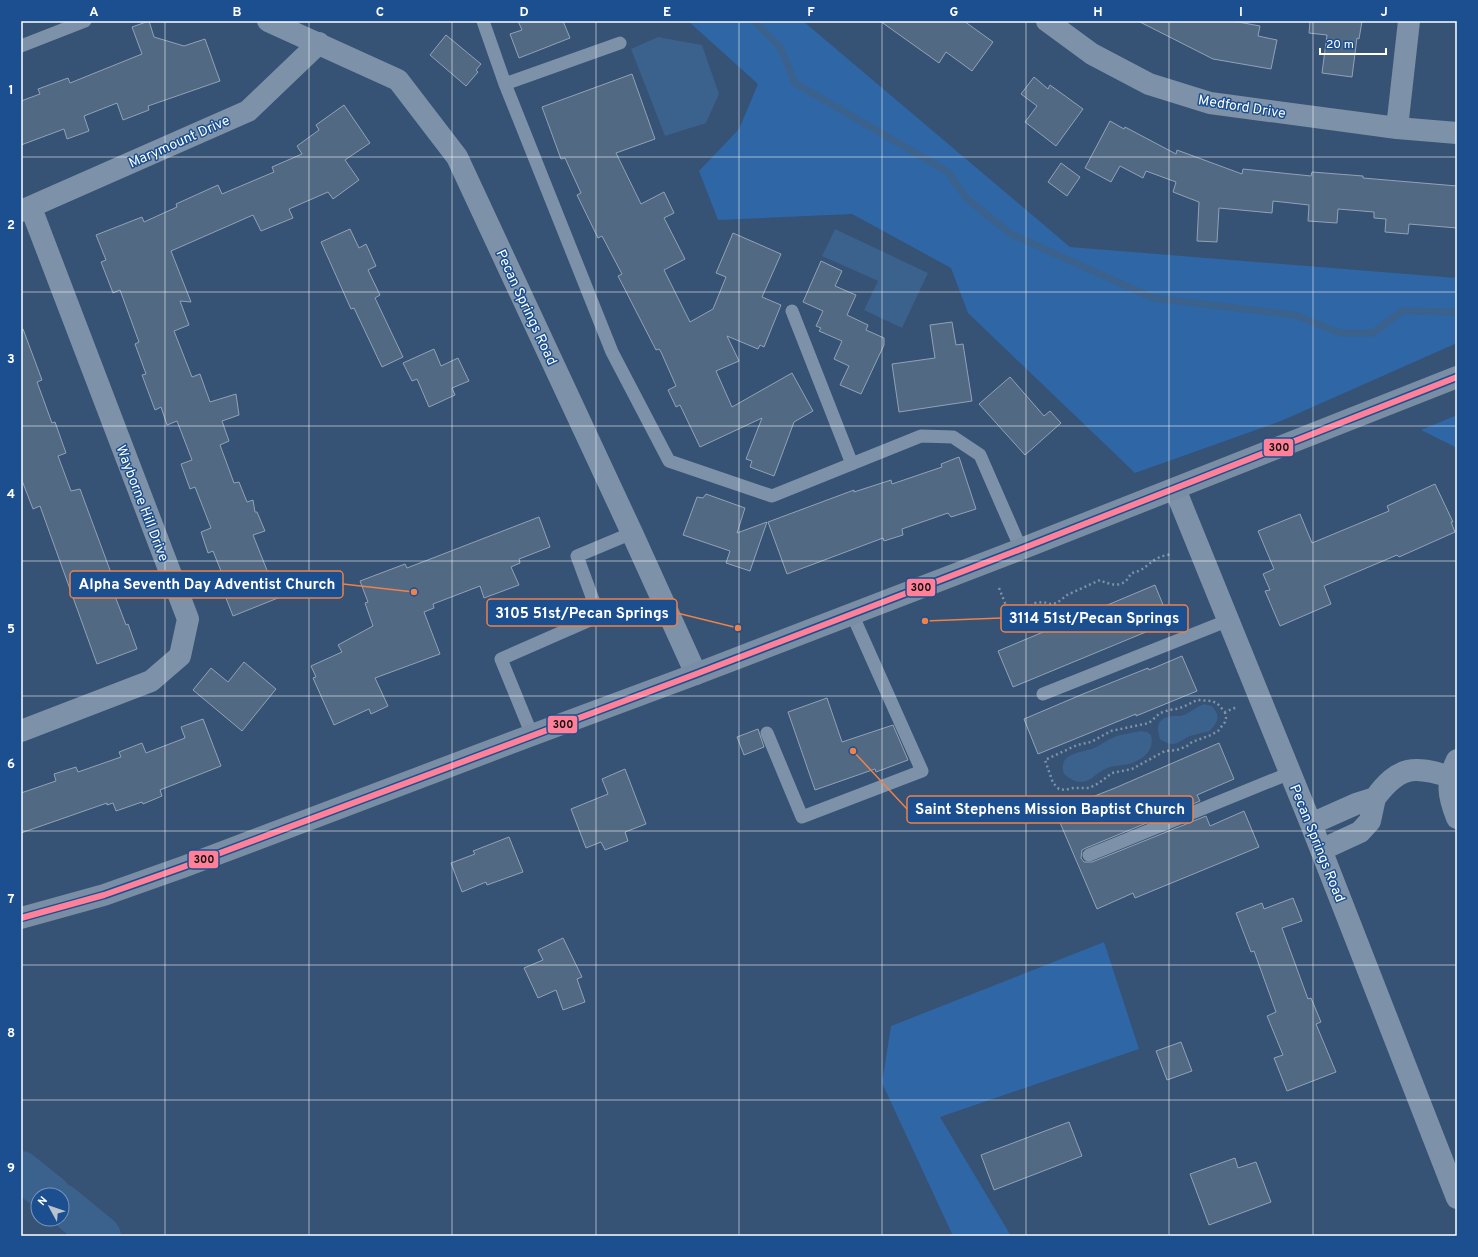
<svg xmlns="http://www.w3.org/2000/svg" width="1478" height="1257" font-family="Overpass,sans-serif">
<rect width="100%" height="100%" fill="#365274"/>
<!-- green -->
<path fill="#2f66a5" d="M 688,21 L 803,21 L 1070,247 L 1457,278 L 1457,343 L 1281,421 L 1135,473 L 968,313 L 951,268 L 852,214 L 718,220 L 699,171 L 739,129 L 758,84 Z
M 1457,415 L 1457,448 L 1421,430 Z
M 1104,942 L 1139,1049 L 940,1117 L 1011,1236 L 953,1236 L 882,1083 L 891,1026 Z"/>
<!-- water -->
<path fill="#3b618d" d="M 658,37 L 702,45 L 719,94 L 706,123 L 665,136 L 631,49 Z
M 835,229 L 928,273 L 902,328 L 864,310 L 878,281 L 822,256 Z
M 1204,704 L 1212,706 C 1221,717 1218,721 1210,731 C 1203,733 1196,734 1190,736 C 1177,742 1175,749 1160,739 C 1156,727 1157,718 1172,716 C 1175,716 1178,716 1181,716 C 1190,713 1196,707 1204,704 Z
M 1141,731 L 1147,732 L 1151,735 C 1155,750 1143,760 1129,764 C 1121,766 1113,765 1105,769 C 1096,773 1091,782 1081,782 C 1074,782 1069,778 1064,774 C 1057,753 1081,753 1094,748 C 1101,745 1107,740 1114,737 C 1122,734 1132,733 1141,731 Z"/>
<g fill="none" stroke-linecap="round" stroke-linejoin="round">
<!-- stream -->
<path stroke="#3b618d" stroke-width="7" d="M 754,21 L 780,47 L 795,83 L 948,172 L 967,199 L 1011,234 L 1153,298 L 1295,315 L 1340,333 L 1373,333 L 1402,311 L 1457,312"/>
<!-- river -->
<path stroke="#3b618d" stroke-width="40" d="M 21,1171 L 51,1195
M 62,1204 L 101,1236"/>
</g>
<!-- building -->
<path fill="#526984" stroke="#92a2b6" d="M 149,21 L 154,37 L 184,46 L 205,39 L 220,81 L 148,106 L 149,110 L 123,120 L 117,103 L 84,116 L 89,131 L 67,139 L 64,129 L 21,145 L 21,101 L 40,94 L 38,89 L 68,78 L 70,83 L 142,54 L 132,27 Z
M 518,21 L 563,21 L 570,38 L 519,58 L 510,34 L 522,30 Z
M 880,21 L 964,21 L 993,42 L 972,71 L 946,52 L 939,63 Z
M 1138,21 L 1233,21 L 1260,26 L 1258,36 L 1277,40 L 1271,69 L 1213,59 Z
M 1310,21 L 1362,21 L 1359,39 L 1357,38 L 1352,77 L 1322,73 L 1327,35 L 1309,33 Z
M 446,35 L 481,64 L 476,70 L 478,72 L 466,86 L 430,55 Z
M 632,74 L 655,139 L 616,153 L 641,204 L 664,192 L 674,213 L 664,218 L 685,259 L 664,270 L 690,322 L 713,309 L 726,277 L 716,273 L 733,233 L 781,254 L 762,297 L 781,305 L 764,347 L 760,345 L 758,349 L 727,336 L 739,361 L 716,371 L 732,407 L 792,373 L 813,411 L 794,422 L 774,476 L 750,467 L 752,461 L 746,459 L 762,418 L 700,447 L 680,405 L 676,407 L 668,390 L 676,386 L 661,352 L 659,349 L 656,350 L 618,276 L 622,274 L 602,236 L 598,238 L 577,195 L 581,193 L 565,158 L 561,159 L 542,107 Z
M 1034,77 L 1048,89 L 1050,85 L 1083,109 L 1056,146 L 1025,122 L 1037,106 L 1021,94 Z
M 344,105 L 370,143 L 345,160 L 359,180 L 333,199 L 328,192 L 289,209 L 293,218 L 261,231 L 253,215 L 171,251 L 191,302 L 180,301 L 189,325 L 174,331 L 192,377 L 200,374 L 210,402 L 236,394 L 239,415 L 222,421 L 229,441 L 220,445 L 234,483 L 239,482 L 247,502 L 253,500 L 255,512 L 257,512 L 265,531 L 253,535 L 278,598 L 233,616 L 224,593 L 229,591 L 213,551 L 208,553 L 201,532 L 211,528 L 195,487 L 190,489 L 181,464 L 192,460 L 177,421 L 167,425 L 161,407 L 155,410 L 142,375 L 146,374 L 135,344 L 139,342 L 120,290 L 113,293 L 101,262 L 106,260 L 96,235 L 142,217 L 144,222 L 177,207 L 176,204 L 218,185 L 222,194 L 274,172 L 272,167 L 302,154 L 297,146 L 319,130 L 316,125 Z
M 1110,121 L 1124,129 L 1125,127 L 1176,154 L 1177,150 L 1242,174 L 1243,169 L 1311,176 L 1312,172 L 1363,176 L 1363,178 L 1457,186 L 1457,228 L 1409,224 L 1408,234 L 1385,232 L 1386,219 L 1374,218 L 1374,212 L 1338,209 L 1337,223 L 1308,221 L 1309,205 L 1273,201 L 1272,213 L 1219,208 L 1217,242 L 1197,241 L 1199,202 L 1173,192 L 1176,182 L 1146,171 L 1143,178 L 1120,166 L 1111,182 L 1085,168 Z
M 1061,163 L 1080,177 L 1067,196 L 1048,182 Z
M 350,229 L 359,248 L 366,244 L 376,266 L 368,270 L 380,295 L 375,298 L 403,357 L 382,367 L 354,308 L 351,309 L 321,242 Z
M 821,261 L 842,271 L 835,286 L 856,295 L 847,315 L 868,325 L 866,330 L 884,338 L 884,345 L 861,394 L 840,385 L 849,366 L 834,359 L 842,341 L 819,331 L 821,328 L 816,326 L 823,311 L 803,302 Z
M 952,322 L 956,345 L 963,344 L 972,401 L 899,412 L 892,364 L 935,358 L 930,325 Z
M 21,329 L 23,329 L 42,380 L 37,382 L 52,423 L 55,422 L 66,453 L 58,456 L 71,491 L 80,489 L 114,581 L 110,583 L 126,625 L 128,624 L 137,649 L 97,664 L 40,506 L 33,509 L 21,478 Z
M 434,349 L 441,366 L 458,358 L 469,381 L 452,388 L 455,395 L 429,407 L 417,379 L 412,381 L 403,363 Z
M 1010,377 L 1044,416 L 1050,411 L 1061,423 L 1025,455 L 979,404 Z
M 959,457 L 976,509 L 951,517 L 948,513 L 902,529 L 903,535 L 884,541 L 883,538 L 787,574 L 768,522 L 854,490 L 854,492 L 891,480 L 892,484 L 942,467 L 941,464 Z
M 1435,484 L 1453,522 L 1451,522 L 1455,532 L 1399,557 L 1397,555 L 1324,586 L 1331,604 L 1280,626 L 1265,591 L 1270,590 L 1263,574 L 1274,569 L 1258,531 L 1300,514 L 1312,543 L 1389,511 L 1387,506 Z
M 706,494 L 745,508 L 737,533 L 767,522 L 750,571 L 726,563 L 730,551 L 683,535 L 697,497 L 703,498 Z
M 539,517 L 550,547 L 519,559 L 520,563 L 511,567 L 519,585 L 484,598 L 480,586 L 433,604 L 434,608 L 424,612 L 440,654 L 375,678 L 388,706 L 371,714 L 369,709 L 334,725 L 313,678 L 316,677 L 311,666 L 342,652 L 338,645 L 373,626 L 365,603 L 368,602 L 360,581 L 405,564 L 407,568 Z
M 1155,585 L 1170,622 L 1013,687 L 998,651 Z
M 1182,656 L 1197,691 L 1136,716 L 1136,714 L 1038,754 L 1024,719 L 1083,694 L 1148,668 L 1149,670 Z
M 244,662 L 276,689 L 242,731 L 193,690 L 211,668 L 228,682 Z
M 827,698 L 842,742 L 893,725 L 908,760 L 876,772 L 875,769 L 815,790 L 788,712 Z
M 203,719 L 221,766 L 160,790 L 162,796 L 143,804 L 142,802 L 116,811 L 113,803 L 107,805 L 107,803 L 21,833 L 21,793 L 56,781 L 54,774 L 76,767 L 78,772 L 121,757 L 119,752 L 142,743 L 146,753 L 185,738 L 181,727 Z
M 758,729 L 764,747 L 744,755 L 737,737 Z
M 1219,743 L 1234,779 L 1197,795 L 1200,801 L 1086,848 L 1082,850 L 1081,858 L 1084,862 L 1092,862 L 1206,816 L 1210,826 L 1244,811 L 1259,847 L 1135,898 L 1133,893 L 1097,909 L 1055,811 L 1082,800 L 1082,801 L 1115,788 Z
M 625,769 L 646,824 L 625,832 L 628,841 L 605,850 L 601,842 L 586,848 L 571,809 L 608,794 L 602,779 Z
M 509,837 L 523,872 L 487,885 L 486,882 L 462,892 L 451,863 L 475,854 L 473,851 Z
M 1293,898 L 1302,921 L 1282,928 L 1308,999 L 1311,998 L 1321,1022 L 1316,1024 L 1336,1072 L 1287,1091 L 1274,1058 L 1283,1055 L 1267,1016 L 1276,1012 L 1254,951 L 1251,952 L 1236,913 L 1262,903 L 1264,909 Z
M 563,938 L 582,977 L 577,979 L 585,1002 L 563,1010 L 556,990 L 538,998 L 524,968 L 543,960 L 538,950 Z
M 1181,1042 L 1192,1071 L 1167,1080 L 1156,1051 Z
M 1069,1122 L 1082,1156 L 994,1190 L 981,1155 Z
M 1235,1158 L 1238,1168 L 1256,1162 L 1271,1202 L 1209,1225 L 1190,1174 Z"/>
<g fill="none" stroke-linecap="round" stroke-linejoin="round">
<!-- path -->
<path stroke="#7d92a8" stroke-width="2.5" stroke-dasharray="2 3" stroke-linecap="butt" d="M 999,588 L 1011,618 L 1035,603 L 1043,602 L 1050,604 L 1057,603 L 1067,595 L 1100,580 C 1112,586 1125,588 1131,573 C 1144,571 1146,565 1156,559 C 1161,556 1167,555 1172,554
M 1225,712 L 1226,718 L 1225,722 L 1218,731 L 1211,735 L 1192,742 L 1187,746 L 1177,750 L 1165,751 L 1132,769 L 1112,773 L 1099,783 L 1089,788 L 1073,788 L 1065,790 L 1059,789 L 1053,783 L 1045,760 L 1077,745 L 1091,742 L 1111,731 L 1149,723 L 1160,713 L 1169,710 L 1176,709 L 1183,707 L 1197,700 L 1211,701 L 1217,703 L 1225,712 L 1237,707"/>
<!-- lane -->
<path stroke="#7d92a8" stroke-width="13" d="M 483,21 L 505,84 L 612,352 L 669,461 L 772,496 L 921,436 L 953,437 L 980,455 L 1021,549
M 21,46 L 85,21
M 505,84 L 620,43
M 792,311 L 852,464
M 1043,694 L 1229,620
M 767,733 L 802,817 L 922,771 L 852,614
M 532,735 L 501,659 L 599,616 L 577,556 L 632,533
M 1089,855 L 1290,773"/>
<!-- street -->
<path stroke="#7d92a8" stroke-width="22" d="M 268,21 L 398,80 L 457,157 L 632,533 L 696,674
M 1047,21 L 1092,54 L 1149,84 L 1210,103 L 1397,128 L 1457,133
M 1397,128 L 1409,21
M 21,211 L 248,111 L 319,43
M 1175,489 L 1311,824 L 1457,1198
M 21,731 L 151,681 L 180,656 L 188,619 L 31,208
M 1457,760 C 1446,783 1448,795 1457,818
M 1375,798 C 1399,766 1413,765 1450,777
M 1311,824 L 1356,804 L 1375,798 L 1370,821 L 1360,832 L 1321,850"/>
<!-- secondary -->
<path stroke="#798da4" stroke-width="22" d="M 21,918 L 104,895 L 183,867 L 532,735 L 696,674 L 1021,549 L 1457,377"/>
<!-- bus-1 casing -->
<g stroke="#1b4f8f" stroke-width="9">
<path id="bus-1" d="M 21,918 L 104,895 L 183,867 L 696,674 L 1021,549 L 1457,377"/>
</g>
<!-- bus-1 -->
<use href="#bus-1" stroke="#ff8098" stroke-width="6"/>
</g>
<!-- grid -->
<path fill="none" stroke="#fff" stroke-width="1" stroke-opacity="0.55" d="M 165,21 L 165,1236M 309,21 L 309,1236M 452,21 L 452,1236M 596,21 L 596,1236M 739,21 L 739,1236M 882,21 L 882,1236M 1026,21 L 1026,1236M 1169,21 L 1169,1236M 1313,21 L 1313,1236M 21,157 L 1457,157M 21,292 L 1457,292M 21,426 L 1457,426M 21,561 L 1457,561M 21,696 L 1457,696M 21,831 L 1457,831M 21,965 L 1457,965M 21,1100 L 1457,1100"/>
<g text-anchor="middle" stroke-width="3" stroke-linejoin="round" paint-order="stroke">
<!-- street labels -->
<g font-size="14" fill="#fff" stroke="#1b4f8f">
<text transform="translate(1242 106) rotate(9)" y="5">Medford Drive</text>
<text transform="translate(179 141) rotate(-24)" y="5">Marymount Drive</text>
<text transform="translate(527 307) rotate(65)" y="5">Pecan Springs Road</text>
<text transform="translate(143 503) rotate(69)" y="5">Wayborne Hill Drive</text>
<text transform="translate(1318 843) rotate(68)" y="5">Pecan Springs Road</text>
</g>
</g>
<!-- callouts -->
<path fill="none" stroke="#ee8249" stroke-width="1.5" d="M414 592L343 584M738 628L677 613M925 621L1001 618M853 751L907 809"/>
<g fill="#ee8249" stroke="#1b4f8f" stroke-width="1.5">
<circle cx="414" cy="592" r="4"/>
<circle cx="738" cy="628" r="4"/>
<circle cx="925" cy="621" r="4"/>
<circle cx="853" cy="751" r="4"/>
</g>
<g fill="#1b4f8f" stroke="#ee8249" stroke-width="1.5">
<rect x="70" y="571" width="273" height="27" rx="4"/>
<rect x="487" y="599" width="190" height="27" rx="4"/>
<rect x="1001" y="605" width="187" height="27" rx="4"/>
<rect x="907" y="796" width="286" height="27" rx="4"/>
</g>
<g font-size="15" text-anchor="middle" font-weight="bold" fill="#fff">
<text x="207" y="589">Alpha Seventh Day Adventist Church</text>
<text x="582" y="618">3105 51st/Pecan Springs</text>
<text x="1094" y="623">3114 51st/Pecan Springs</text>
<text x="1050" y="814">Saint Stephens Mission Baptist Church</text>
</g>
<g stroke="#1b4f8f" stroke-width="1.5">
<rect x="1263" y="438" width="31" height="19" rx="4" fill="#ff8098"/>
<rect x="906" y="578" width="30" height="19" rx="4" fill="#ff8098"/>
<rect x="547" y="715" width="31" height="19" rx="4" fill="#ff8098"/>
<rect x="188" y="850" width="31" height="19" rx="4" fill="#ff8098"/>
</g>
<g font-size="11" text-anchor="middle" font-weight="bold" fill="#111">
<text x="1279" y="451">300</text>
<text x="921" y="591">300</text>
<text x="563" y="728">300</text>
<text x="204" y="863">300</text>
</g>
<!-- border -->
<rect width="1478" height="1257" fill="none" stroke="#1b4f8f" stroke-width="44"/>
<!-- north arrow -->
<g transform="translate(50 1207) rotate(310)"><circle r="19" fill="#1b4f8f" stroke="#7695bc"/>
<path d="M0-3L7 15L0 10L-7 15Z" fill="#b9c2ce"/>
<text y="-6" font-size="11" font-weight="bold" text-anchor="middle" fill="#ffffff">N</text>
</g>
<!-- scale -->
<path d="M1320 48v6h66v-6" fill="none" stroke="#ffffff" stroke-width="2"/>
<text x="1326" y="48" font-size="12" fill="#ffffff" stroke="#1b4f8f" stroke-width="3" paint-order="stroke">20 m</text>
<rect x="22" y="22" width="1434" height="1213" fill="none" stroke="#fff" stroke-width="1.5"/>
<g font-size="13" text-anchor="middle" font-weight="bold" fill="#fff">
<text x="94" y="16">A</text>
<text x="237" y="16">B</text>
<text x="380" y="16">C</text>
<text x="524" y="16">D</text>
<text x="667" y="16">E</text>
<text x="811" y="16">F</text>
<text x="954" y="16">G</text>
<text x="1098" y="16">H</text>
<text x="1241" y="16">I</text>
<text x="1384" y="16">J</text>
<text x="11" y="94">1</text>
<text x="11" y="229">2</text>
<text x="11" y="363">3</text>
<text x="11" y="498">4</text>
<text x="11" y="633">5</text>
<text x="11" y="768">6</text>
<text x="11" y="903">7</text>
<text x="11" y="1037">8</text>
<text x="11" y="1172">9</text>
</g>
</svg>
